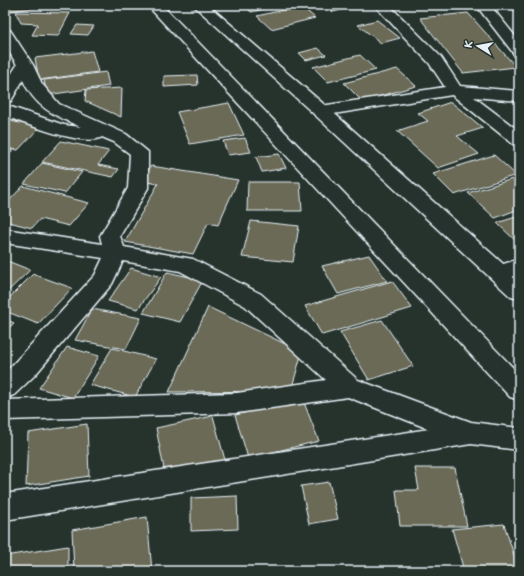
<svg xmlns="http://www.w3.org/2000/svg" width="524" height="576" font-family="Mali,sans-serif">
<rect width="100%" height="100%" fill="#26332d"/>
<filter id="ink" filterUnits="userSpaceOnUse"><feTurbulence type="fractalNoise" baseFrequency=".025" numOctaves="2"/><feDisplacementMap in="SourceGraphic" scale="8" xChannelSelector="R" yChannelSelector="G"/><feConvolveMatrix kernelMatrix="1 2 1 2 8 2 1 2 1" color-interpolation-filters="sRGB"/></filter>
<g filter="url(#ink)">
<!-- building -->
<path fill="#6b6b56" stroke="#e8f1f8" d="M 5,5 L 47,5 L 47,6 L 5,12 Z
M 244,5 L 283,5 L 251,12 Z
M 325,5 L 361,5 L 333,12 Z
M 511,5 L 519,5 L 519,11 L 515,11 Z
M 301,6 L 315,18 L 271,29 L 257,16 Z
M 16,12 L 70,13 L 58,36 L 32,35 L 38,24 L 21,23 Z
M 468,13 L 516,67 L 463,73 L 420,18 Z
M 377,20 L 400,38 L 381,43 L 358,25 Z
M 77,25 L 94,26 L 88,35 L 71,34 Z
M 318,48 L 326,55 L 306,60 L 299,53 Z
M 92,51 L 98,72 L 39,80 L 35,58 Z
M 360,55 L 376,70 L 328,82 L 313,67 Z
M 397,69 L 416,86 L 362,101 L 344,83 Z
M 106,72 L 109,86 L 47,95 L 44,80 Z
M 197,75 L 198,85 L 164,87 L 164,76 Z
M 122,88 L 121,117 L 85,101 L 86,90 Z
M 451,102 L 483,128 L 457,136 L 479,154 L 438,168 L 397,131 L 428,121 L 418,113 Z
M 229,103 L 244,135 L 190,144 L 177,112 Z
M 5,120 L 40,127 L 18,150 L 5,148 Z
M 245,138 L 251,152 L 228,155 L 223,141 Z
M 61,141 L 109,151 L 98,165 L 119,169 L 113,177 L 42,162 Z
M 5,149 L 13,150 L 5,160 Z
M 279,154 L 286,168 L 262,172 L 256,157 Z
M 494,155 L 516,175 L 454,195 L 433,174 Z
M 42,163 L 82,172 L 65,193 L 24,184 Z
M 151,166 L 238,180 L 218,225 L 208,223 L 193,254 L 125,242 L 158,184 L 143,181 Z
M 519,177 L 519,209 L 495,218 L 468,193 Z
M 248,182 L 300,182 L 302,211 L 247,211 Z
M 23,186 L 89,203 L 69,226 L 40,219 L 32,228 L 5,221 L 5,205 Z
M 519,216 L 519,244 L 497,223 Z
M 251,221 L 299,226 L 293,262 L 242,257 Z
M 369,255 L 387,281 L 338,294 L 322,266 Z
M 5,260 L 30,270 L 5,294 Z
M 131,268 L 161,277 L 138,309 L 108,301 Z
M 167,272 L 203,280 L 180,322 L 143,313 Z
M 33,274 L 72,288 L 38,324 L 5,311 L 5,302 Z
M 392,281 L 412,308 L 322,335 L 305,306 Z
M 208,307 L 302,352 L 291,391 L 169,392 Z
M 92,309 L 141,318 L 126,349 L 75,340 Z
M 5,319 L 14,323 L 5,332 Z
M 382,320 L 413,366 L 369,380 L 340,332 Z
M 67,347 L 99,356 L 73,398 L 39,388 Z
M 112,348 L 156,359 L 135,397 L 90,385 Z
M 303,400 L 319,441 L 248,458 L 235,415 Z
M 213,416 L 225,460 L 165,474 L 156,428 Z
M 87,424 L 89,476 L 26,486 L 28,433 Z
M 415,468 L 455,468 L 467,526 L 400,526 L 396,490 L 419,490 Z
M 329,482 L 338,519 L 309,524 L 301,486 Z
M 237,496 L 238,529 L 191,531 L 191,498 Z
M 147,517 L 152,571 L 74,571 L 72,530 Z
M 504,524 L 519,571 L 464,571 L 452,529 Z
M 68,546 L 68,571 L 5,571 L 5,556 Z"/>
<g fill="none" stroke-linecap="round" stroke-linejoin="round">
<!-- minor casing -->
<g stroke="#e8f1f8" stroke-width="3">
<path id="minor" d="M 374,5 L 389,5 L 441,57 L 460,86 L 519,91 L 519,101 L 474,97 L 519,131 L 519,145 L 513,144 L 452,95 L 321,116 L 315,115 L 312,111 L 315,107 L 321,106 L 445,87 L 429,63 Z
M 476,5 L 490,5 L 519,41 L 519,56 L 514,54 Z
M 5,29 L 10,30 L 33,65 L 42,84 L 59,104 L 126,134 L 148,152 L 148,188 L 120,236 L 124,247 L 193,259 L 261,294 L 358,380 L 471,422 L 519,428 L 519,450 L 471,444 L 5,520 L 5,494 L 429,429 L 348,397 L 237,413 L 5,420 L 5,400 L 237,393 L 326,380 L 245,306 L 180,271 L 123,261 L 112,284 L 35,375 L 14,395 L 5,398 L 5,373 L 95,275 L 103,258 L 5,243 L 5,229 L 102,244 L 100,236 L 128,188 L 130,154 L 114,142 L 102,137 C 85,148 24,123 5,116 L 5,105 L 64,125 L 81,127 C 56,116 35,108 23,80 L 11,101 L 5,102 L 5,84 L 17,65 L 5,45 Z
M 519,259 L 519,274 L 499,280 L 491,278 L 488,273 L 491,268 Z"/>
</g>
<!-- secondary casing -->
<g stroke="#e8f1f8" stroke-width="3">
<path id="secondary" d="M 147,5 L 162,5 L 519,374 L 519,400 L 510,397 Z
M 193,5 L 208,5 L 327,107 L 519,278 L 519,299 L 511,297 L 315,115 Z"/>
</g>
<!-- minor -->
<use href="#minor" fill="#26332d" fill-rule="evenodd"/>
<!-- secondary -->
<use href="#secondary" fill="#26332d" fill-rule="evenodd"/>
</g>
</g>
<!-- margin -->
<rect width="524" height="576" fill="none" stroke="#26332d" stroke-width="20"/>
<rect x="10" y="10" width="504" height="556" fill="none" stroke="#e8f1f8" stroke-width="1.5" filter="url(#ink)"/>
<!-- north arrow -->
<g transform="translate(478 46) rotate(281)" stroke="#26332d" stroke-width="3" paint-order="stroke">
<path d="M0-3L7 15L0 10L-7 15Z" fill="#e8f1f8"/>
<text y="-6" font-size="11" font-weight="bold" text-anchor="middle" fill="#e8f1f8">K</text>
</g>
</svg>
